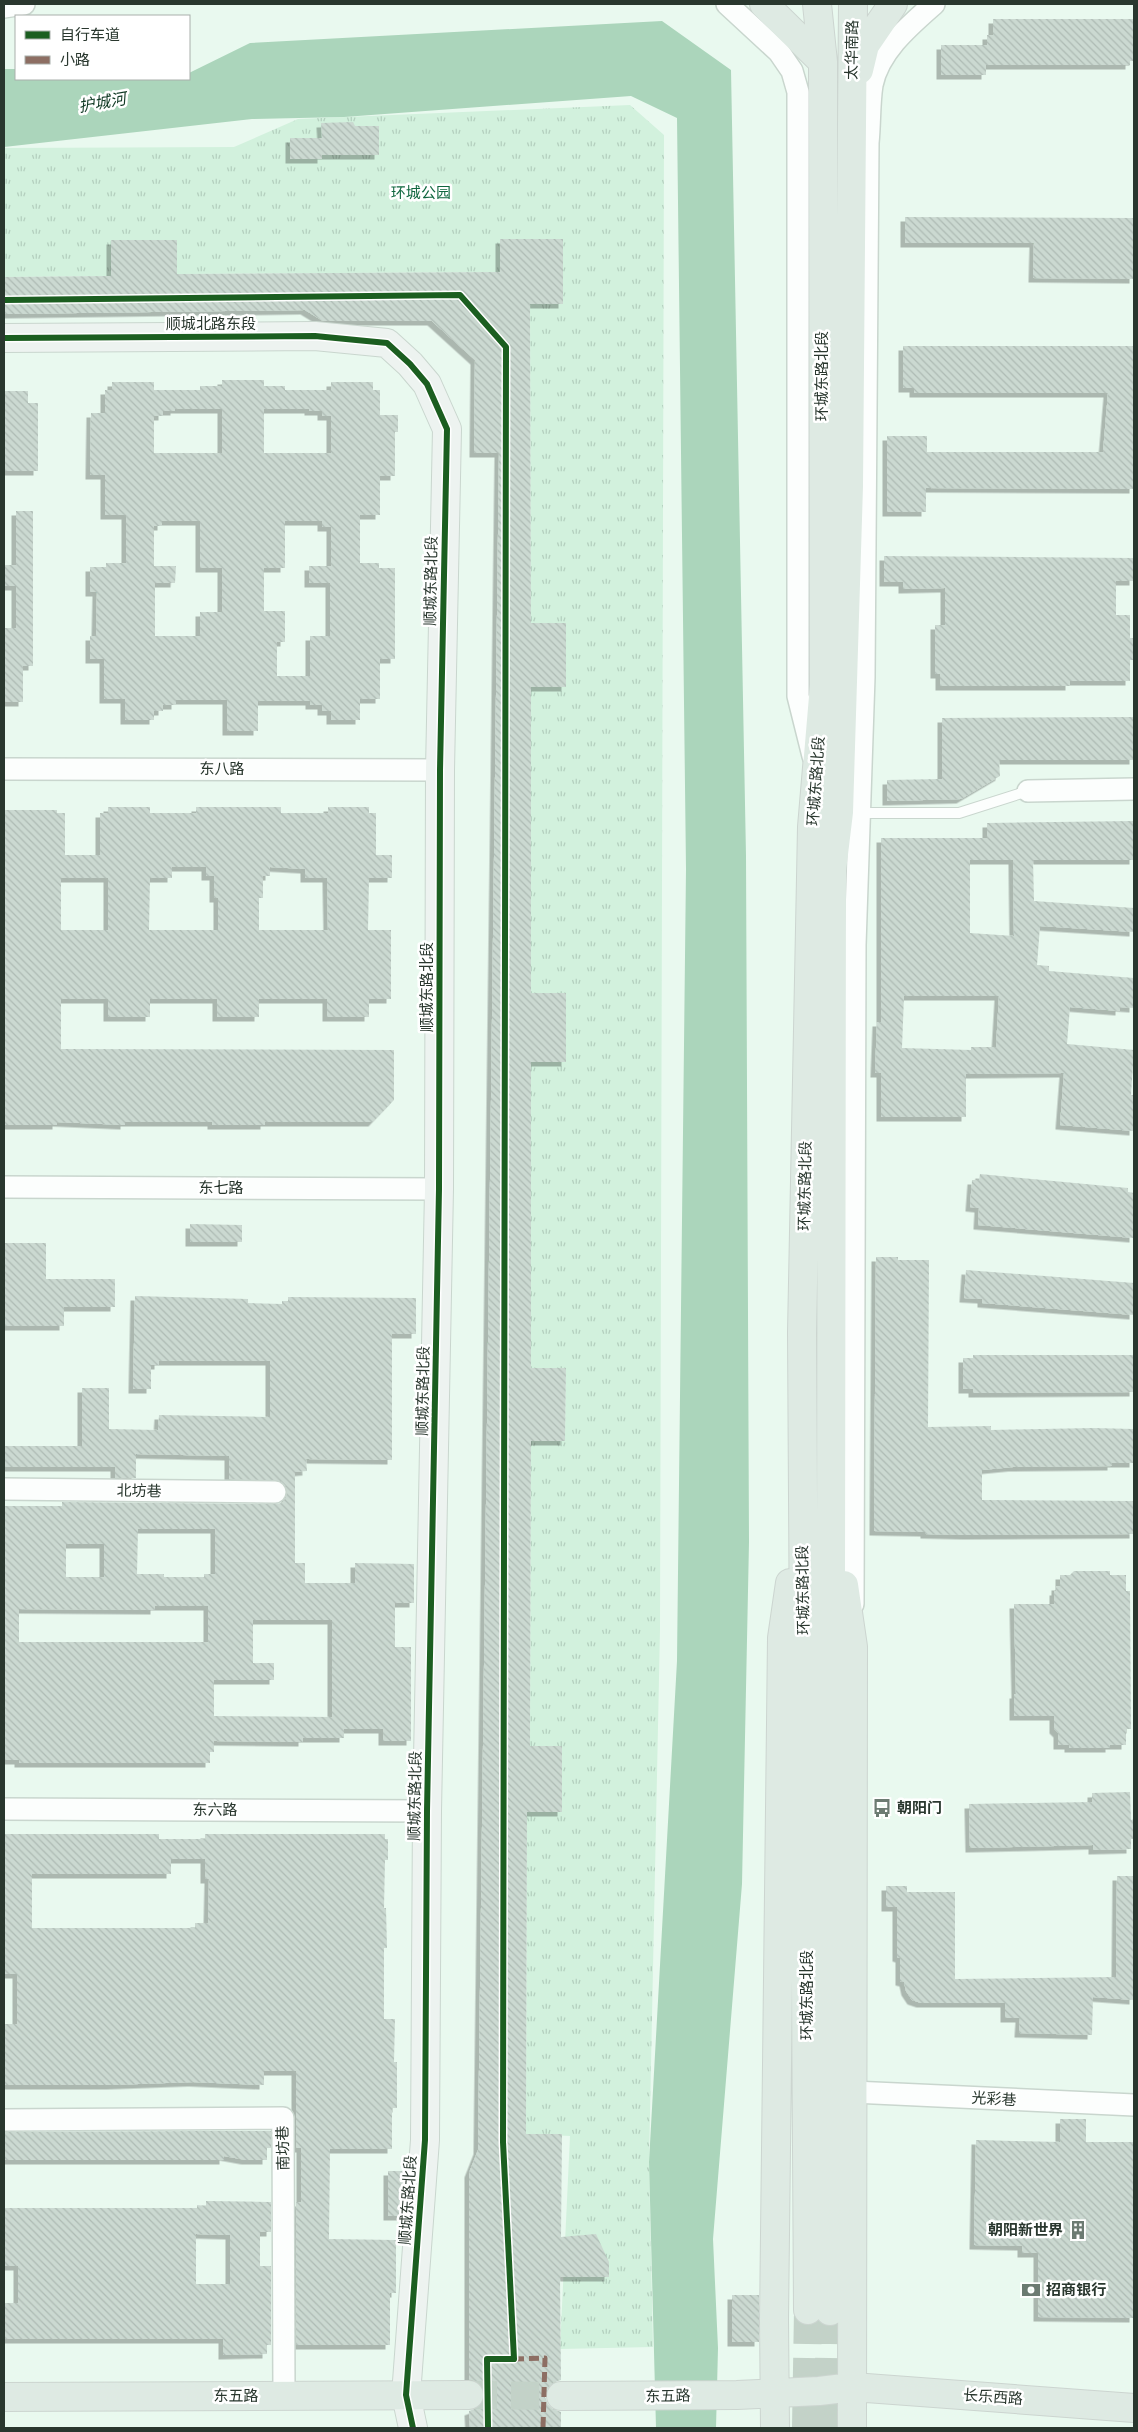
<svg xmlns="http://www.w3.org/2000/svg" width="1138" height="2432" font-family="'Roboto Condensed','Noto Sans SC',sans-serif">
<defs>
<pattern id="grass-tufts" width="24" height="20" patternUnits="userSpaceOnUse" patternTransform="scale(1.25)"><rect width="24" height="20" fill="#d2f1dd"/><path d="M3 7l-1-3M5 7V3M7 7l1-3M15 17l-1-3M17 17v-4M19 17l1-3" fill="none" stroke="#b4cfbe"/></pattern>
<pattern id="building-back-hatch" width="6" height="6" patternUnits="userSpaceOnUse" patternTransform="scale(1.25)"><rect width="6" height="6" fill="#cbd9d1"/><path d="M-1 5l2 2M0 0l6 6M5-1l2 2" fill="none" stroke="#aebbb4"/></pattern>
<filter id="shadow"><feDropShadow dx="-4.5" dy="4.5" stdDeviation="0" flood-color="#0004"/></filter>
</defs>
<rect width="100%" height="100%" fill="#e9f9ef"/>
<!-- grass -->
<path fill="url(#grass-tufts)" d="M 630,105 L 664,135 L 660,1630 L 649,2162 L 653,2347 L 560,2349 L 570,2136 L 526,2134 L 527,1812 L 562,1812 L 562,1746 L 530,1746 L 531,1441 L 565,1440 L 566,1369 L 531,1368 L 531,1062 L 566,1062 L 531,993 L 531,687 L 566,687 L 566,623 L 531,623 L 530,304 L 563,304 L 563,239 L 500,239 L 500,272 L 177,274 L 177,240 L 111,240 L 111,276 L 4,277 L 4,148 L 234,147 L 298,119 Z"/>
<!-- water -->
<path fill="#abd5bb" d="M 662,21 L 731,70 L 746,856 L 749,1542 L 742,1884 L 713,2239 L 718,2348 L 716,2428 L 656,2428 L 649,2162 L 677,1661 L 686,869 L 677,118 L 631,96 L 344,117 L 252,119 L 4,147 L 4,69 L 16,69 L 16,79 L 189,79 L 189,73 L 250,43 Z"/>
<!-- building -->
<path fill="url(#building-back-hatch)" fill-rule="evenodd" filter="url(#shadow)" d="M 993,19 L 1134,19 L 1134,61 L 1130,61 L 1130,65 L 986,65 L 986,75 L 941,75 L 941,45 L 987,45 L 987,35 L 993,35 Z
M 353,122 L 355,126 L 379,126 L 379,155 L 322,155 L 322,159 L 290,159 L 290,138 L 322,138 L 321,123 Z
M 905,217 L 1134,218 L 1134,279 L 1033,278 L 1034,243 L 905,243 Z
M 500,239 L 563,239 L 563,304 L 530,304 L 531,623 L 566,623 L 566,687 L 531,687 L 531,993 L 566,993 L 566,1062 L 531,1062 L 531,1368 L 566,1368 L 565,1441 L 531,1441 L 530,1746 L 562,1746 L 562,1812 L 527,1812 L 526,2134 L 562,2134 L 561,2237 L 596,2234 L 609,2262 L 609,2277 L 560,2277 L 561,2380 L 554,2382 L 548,2388 L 545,2397 L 548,2404 L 553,2409 L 561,2412 L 561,2428 L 470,2428 L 469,2411 L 477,2408 L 482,2403 L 485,2395 L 482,2387 L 476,2381 L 469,2379 L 469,2173 L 478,2150 L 499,453 L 474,453 L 475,360 L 432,321 L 323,321 L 305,310 L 4,314 L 4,277 L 111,276 L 111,240 L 177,240 L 177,274 L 500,272 Z
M 903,346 L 1134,346 L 1134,489 L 926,488 L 926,512 L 887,512 L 887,436 L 927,436 L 927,452 L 1103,452 L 1108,393 L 914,393 L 914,388 L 903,388 Z
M 222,380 L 264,380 L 264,386 L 285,386 L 285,390 L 331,390 L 331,382 L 373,382 L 373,390 L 380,390 L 380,415 L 398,415 L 398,432 L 395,432 L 395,476 L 380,476 L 380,515 L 360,515 L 360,563 L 379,563 L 379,568 L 395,568 L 395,659 L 380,659 L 380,699 L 360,699 L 360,720 L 331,720 L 331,711 L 322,711 L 322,705 L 310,705 L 310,701 L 258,701 L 258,731 L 227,731 L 227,700 L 176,700 L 176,705 L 163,705 L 163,711 L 154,711 L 154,720 L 125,720 L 125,699 L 104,699 L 104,659 L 90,659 L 90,636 L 96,636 L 97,592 L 90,592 L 90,567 L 106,567 L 106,563 L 126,563 L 126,515 L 105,515 L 105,475 L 90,475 L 91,413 L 105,413 L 105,390 L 112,390 L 112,382 L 154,382 L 154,390 L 200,390 L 200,386 L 222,386 ZM 175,409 L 222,409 L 222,453 L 154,453 L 154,416 L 163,416 L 163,411 L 175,411 ZM 264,409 L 309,409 L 309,411 L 322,411 L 322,416 L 331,416 L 331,453 L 264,453 ZM 162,521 L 200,521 L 200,568 L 222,568 L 222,612 L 200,612 L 200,636 L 155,636 L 155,583 L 175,583 L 176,566 L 154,566 L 154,526 L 162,526 ZM 285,521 L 322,521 L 322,527 L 331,527 L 331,566 L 309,566 L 309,583 L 330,583 L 330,636 L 310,636 L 310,676 L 277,676 L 277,642 L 285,642 L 285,611 L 264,611 L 264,568 L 285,568 Z
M 4,391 L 28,391 L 28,403 L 38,403 L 38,471 L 4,471 Z
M 16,511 L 33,511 L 33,666 L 23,666 L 23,702 L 4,702 L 4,628 L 16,628 L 16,586 L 4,586 L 4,565 L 16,565 Z
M 884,556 L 1134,558 L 1134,581 L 1116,581 L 1116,615 L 1130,615 L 1130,638 L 1134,638 L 1134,660 L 1130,660 L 1130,681 L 1070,681 L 1070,686 L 940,686 L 940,674 L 935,674 L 935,625 L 945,625 L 945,588 L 903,589 L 903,582 L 884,582 Z
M 1134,717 L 1134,760 L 999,760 L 1000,776 L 961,799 L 887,801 L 887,780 L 942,779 L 942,718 Z
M 108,807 L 150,807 L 150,813 L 196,813 L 196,807 L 281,807 L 281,813 L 328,813 L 328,807 L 369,807 L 369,813 L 376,813 L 376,855 L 392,855 L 392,878 L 369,878 L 368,930 L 391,930 L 391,999 L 369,999 L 369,1017 L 327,1017 L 327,999 L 259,999 L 259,1017 L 217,1017 L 217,999 L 150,999 L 150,1017 L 108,1017 L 108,999 L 61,999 L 61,1049 L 394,1050 L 394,1100 L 373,1122 L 265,1122 L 265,1125 L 212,1125 L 212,1122 L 125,1122 L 125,1125 L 57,1122 L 57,1125 L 4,1125 L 4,810 L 57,810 L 57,813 L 65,813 L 65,855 L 100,855 L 100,813 L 108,813 ZM 172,867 L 206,867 L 206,876 L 214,876 L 214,898 L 218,898 L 218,930 L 149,930 L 150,878 L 172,878 ZM 270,867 L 305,869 L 305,878 L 327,878 L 328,930 L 259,930 L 259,898 L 263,898 L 263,876 L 270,876 ZM 61,878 L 108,878 L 108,930 L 61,930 Z
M 1134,821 L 1134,860 L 1033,860 L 1034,901 L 1134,908 L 1134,932 L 1040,926 L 1037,965 L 1049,966 L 1049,971 L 1134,978 L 1134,1008 L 1120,1007 L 1120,1011 L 1070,1007 L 1067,1044 L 1134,1050 L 1131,1095 L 1134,1095 L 1134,1131 L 1060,1125 L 1064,1073 L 966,1074 L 966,1117 L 881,1117 L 881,1073 L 875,1073 L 877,1022 L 881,1022 L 881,838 L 987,838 L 987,823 ZM 970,860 L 1013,860 L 1014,936 L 970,933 ZM 904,996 L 999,996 L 996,1047 L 971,1047 L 971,1050 L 902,1048 Z
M 980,1174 L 1128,1188 L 1128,1192 L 1134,1193 L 1134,1238 L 978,1225 L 979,1208 L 970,1207 L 972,1180 L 979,1180 Z
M 190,1224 L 242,1225 L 242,1242 L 190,1242 Z
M 4,1243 L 46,1243 L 46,1279 L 115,1279 L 115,1307 L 64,1307 L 64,1326 L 4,1326 Z
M 876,1257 L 898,1257 L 898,1260 L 929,1260 L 928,1427 L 991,1426 L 991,1430 L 1093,1428 L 1134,1429 L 1134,1463 L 1112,1463 L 1112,1466 L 1013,1467 L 982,1470 L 982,1500 L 1134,1501 L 1134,1534 L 967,1535 L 925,1534 L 925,1532 L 874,1531 Z
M 966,1270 L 1134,1283 L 1134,1315 L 982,1303 L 982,1299 L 964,1298 Z
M 135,1296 L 248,1299 L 248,1303 L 282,1304 L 282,1301 L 288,1301 L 288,1297 L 416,1298 L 416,1334 L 392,1334 L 392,1460 L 306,1459 L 307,1471 L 295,1472 L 295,1563 L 305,1563 L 305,1583 L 355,1583 L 355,1563 L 414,1564 L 414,1603 L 395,1603 L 395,1647 L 411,1647 L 411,1741 L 383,1741 L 383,1729 L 344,1729 L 344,1738 L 303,1738 L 303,1742 L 214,1741 L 214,1752 L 210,1752 L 210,1763 L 19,1763 L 19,1760 L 4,1760 L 4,1506 L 62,1506 L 62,1502 L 275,1504 L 282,1503 L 286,1498 L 286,1486 L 281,1481 L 229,1479 L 229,1456 L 136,1454 L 136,1478 L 115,1478 L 115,1467 L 4,1467 L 4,1446 L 82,1446 L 82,1388 L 109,1388 L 109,1429 L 158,1430 L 159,1415 L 270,1417 L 270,1361 L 159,1361 L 159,1365 L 151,1365 L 151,1389 L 133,1389 ZM 138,1529 L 215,1529 L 215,1574 L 204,1574 L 204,1577 L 164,1577 L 164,1574 L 137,1574 ZM 66,1544 L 104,1544 L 104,1577 L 66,1577 ZM 155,1606 L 208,1606 L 208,1642 L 19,1642 L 19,1609 L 155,1610 ZM 253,1620 L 332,1620 L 332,1717 L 214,1716 L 214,1680 L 274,1680 L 274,1663 L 253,1663 Z
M 973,1355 L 1134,1355 L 1134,1392 L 973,1393 L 973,1389 L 963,1389 L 963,1358 L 973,1358 Z
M 1074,1571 L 1110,1571 L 1110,1575 L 1126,1575 L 1126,1591 L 1130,1591 L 1131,1729 L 1126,1729 L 1126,1745 L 1110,1745 L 1110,1748 L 1069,1748 L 1069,1745 L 1058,1745 L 1058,1733 L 1054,1729 L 1054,1716 L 1014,1716 L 1014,1694 L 1016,1694 L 1014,1604 L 1054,1604 L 1054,1591 L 1056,1591 L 1056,1586 L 1060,1586 L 1060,1575 L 1070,1575 Z
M 1130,1792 L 1131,1820 L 1134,1819 L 1134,1839 L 1131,1839 L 1131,1849 L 1093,1850 L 1093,1845 L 970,1848 L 969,1804 L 1092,1802 L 1092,1793 Z
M 4,1834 L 159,1834 L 159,1839 L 205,1839 L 205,1834 L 385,1834 L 385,1839 L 388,1839 L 388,1860 L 385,1860 L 384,1908 L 386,1908 L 387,1948 L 384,1948 L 384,2019 L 395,2019 L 394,2062 L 397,2062 L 397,2108 L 392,2108 L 392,2149 L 330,2149 L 329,2239 L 396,2240 L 396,2293 L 390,2293 L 390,2345 L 296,2345 L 296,2202 L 301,2202 L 301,2148 L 296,2148 L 296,2071 L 264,2071 L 264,2085 L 193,2082 L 111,2085 L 4,2085 L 4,2024 L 17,2024 L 17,1974 L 4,1974 ZM 171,1859 L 205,1859 L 205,1879 L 209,1879 L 208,1923 L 195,1923 L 195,1928 L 32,1928 L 32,1874 L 171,1874 Z
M 1117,1876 L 1134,1876 L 1134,2000 L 1093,1997 L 1092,2035 L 1019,2033 L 1020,2018 L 1005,2018 L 1005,2003 L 921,2003 L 912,2000 L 906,1991 L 904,1982 L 900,1981 L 900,1958 L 897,1957 L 897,1907 L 886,1907 L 886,1886 L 907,1886 L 907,1892 L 955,1892 L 955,1979 L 1116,1977 Z
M 1060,2119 L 1086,2119 L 1086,2142 L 1134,2142 L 1134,2318 L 1038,2317 L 1038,2253 L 1022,2253 L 1022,2246 L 974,2245 L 976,2140 L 1060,2142 Z
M 200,2131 L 271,2131 L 271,2148 L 267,2148 L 267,2160 L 246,2160 L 224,2156 L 224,2160 L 4,2160 L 4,2132 Z
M 388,2171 L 406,2171 L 404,2216 L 388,2216 Z
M 206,2201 L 271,2202 L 271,2232 L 260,2232 L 260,2266 L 271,2266 L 271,2345 L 267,2345 L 267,2354 L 223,2355 L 223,2339 L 4,2339 L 4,2303 L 18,2303 L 18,2266 L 4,2266 L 4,2208 L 197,2208 L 197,2205 L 206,2206 ZM 196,2234 L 230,2235 L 230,2284 L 196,2284 Z
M 732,2295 L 759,2295 L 759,2342 L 732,2342 Z"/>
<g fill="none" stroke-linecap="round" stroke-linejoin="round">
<!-- primary-tunnel -->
<path stroke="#c3d2c8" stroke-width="28" stroke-dasharray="28 14" stroke-linecap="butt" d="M 469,2395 L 561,2396
M 806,2428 L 808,2310
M 828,2428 L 830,2311"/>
<!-- lane casing -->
<g stroke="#c9d6ce" stroke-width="12">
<path id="lane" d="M 859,813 L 959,813 L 1028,791"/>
</g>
<!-- street casing -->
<g stroke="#c9d6ce" stroke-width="24">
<path id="street" d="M 727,4 L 779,52 L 792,71 L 798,92 L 798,696 L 813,756
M 4,7 L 24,4
M 4,769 L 440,770
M 1028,791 L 1134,789
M 4,1187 L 439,1189
M 4,1489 L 275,1492
M 853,1604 L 855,945 L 864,677 L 868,143 C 870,124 869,104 872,85 C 879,51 909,26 934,4
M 4,1809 L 427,1811
M 853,2092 L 1134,2105
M 4,2120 L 283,2118 L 284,2396"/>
</g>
<!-- secondary casing -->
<g stroke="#c9d6ce" stroke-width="30">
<path id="secondary" d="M 4,338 L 315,336 L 387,343 L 410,364 L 427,384 L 447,429 L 440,770 L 439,1189 L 427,1811 L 425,2140 L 406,2395 L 413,2428"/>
</g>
<!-- primary casing -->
<g stroke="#ccd5d0" stroke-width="30">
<path id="primary" d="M 764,4 L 823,62
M 859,70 L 865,45 L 893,4
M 844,1585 L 853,1647 L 852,2428
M 808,2310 L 802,1333 L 812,827 L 824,685 L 823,62 L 817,4
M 830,2311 C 829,1831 831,1351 832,870 L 839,812 L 849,486 L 853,4
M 561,2396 L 737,2395 L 819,2391 L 853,2387 L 1134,2408
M 4,2397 L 469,2395
M 775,2428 L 774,2320 L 782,1638 L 790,1583"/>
</g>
<!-- lane -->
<use href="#lane" stroke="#fcfefd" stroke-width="10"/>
<!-- street -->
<use href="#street" stroke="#fcfefd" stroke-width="21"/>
<!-- secondary -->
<use href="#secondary" stroke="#edf3f0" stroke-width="28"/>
<!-- primary -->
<use href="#primary" stroke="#deeae3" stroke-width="28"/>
<!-- quiet -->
<path stroke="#8d6e63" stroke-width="5" stroke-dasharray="10 5" stroke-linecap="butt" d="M 514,2359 L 545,2358 L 543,2428"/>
<!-- cycleway casing -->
<g stroke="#fff" stroke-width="9">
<path id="cycleway" d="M 4,300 L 460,295 L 506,347 L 503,2142 L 514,2359 L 487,2359 L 488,2428
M 4,338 L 315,336 L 387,343 L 410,364 L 427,384 L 447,429 L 440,770 L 439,1189 L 427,1811 L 425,2140 L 406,2395 L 413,2428"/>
</g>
<!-- cycleway -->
<use href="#cycleway" stroke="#1b5e20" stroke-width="6"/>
</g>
<!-- icons -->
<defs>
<g id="bus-bare" transform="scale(1.5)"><path d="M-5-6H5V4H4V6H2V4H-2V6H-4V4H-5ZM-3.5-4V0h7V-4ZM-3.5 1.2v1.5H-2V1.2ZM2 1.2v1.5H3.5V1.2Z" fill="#6c7b72" stroke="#fff" stroke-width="2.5" paint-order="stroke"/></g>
<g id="building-bare" transform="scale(1.5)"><path d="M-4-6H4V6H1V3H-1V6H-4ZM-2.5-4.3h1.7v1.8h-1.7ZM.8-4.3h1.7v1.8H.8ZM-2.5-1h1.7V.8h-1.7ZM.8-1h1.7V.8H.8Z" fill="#6c7b72" stroke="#fff" stroke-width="2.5" paint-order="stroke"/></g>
<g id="bank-bare" transform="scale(1.5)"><path d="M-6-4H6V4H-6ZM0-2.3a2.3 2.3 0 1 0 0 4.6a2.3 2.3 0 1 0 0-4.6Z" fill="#6c7b72" stroke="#fff" stroke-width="2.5" paint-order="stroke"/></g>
</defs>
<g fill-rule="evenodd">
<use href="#bus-bare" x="882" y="1808"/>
<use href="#building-bare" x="1078" y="2230"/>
<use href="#bank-bare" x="1031" y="2290"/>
</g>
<g text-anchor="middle" stroke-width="5" stroke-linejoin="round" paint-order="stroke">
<!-- street labels -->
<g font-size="15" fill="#29372e" stroke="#fff">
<text transform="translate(852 50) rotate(-89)" y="5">太华南路</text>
<text x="211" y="329">顺城北路东段</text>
<text transform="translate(822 376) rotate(-90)" y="5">环城东路北段</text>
<text transform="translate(431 581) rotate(-89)" y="5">顺城东路北段</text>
<text x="222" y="774">东八路</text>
<text transform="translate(816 781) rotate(-86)" y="5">环城东路北段</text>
<text transform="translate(427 987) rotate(-90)" y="5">顺城东路北段</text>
<text transform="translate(805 1186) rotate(-89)" y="5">环城东路北段</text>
<text x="221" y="1193">东七路</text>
<text transform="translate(423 1391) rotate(-89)" y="5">顺城东路北段</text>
<text transform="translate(139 1491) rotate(1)" y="5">北坊巷</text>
<text transform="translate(803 1590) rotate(-91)" y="5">环城东路北段</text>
<text transform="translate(415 1796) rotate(-89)" y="5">顺城东路北段</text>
<text x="215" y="1815">东六路</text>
<text transform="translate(807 1995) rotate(-90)" y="5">环城东路北段</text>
<text transform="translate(994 2099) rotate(3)" y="5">光彩巷</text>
<text transform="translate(283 2148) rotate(-91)" y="5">南坊巷</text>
<text transform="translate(408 2200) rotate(-86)" y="5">顺城东路北段</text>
<text x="236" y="2401">东五路</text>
<text transform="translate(668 2396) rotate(-1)" y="5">东五路</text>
<text transform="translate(993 2397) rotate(4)" y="5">长乐西路</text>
</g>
<!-- park labels -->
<g font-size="15" fill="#10673f" stroke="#fff">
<text x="421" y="198">环城公园</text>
</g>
<!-- poi labels -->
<g font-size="15" font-weight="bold" fill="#29372e" stroke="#fff" text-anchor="start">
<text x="897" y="1813">朝阳门</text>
<text x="1063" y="2235" text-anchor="end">朝阳新世界</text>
<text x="1046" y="2295">招商银行</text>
</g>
<!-- water labels -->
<g font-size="16" font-style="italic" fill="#113a25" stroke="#fff">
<text transform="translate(102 102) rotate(-10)" y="6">护城河</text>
</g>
</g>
<!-- border -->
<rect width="1138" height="2432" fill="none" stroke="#29372e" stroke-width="10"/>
<!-- legend -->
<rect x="15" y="15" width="175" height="65" fill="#ffffff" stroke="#a9afab"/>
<rect x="25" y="31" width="25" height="8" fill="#1b5e20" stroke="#a9afab"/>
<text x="60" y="40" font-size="15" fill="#29372e">自行车道</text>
<rect x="25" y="56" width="25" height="8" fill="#8d6e63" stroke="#a9afab"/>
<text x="60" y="65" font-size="15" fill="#29372e">小路</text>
</svg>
